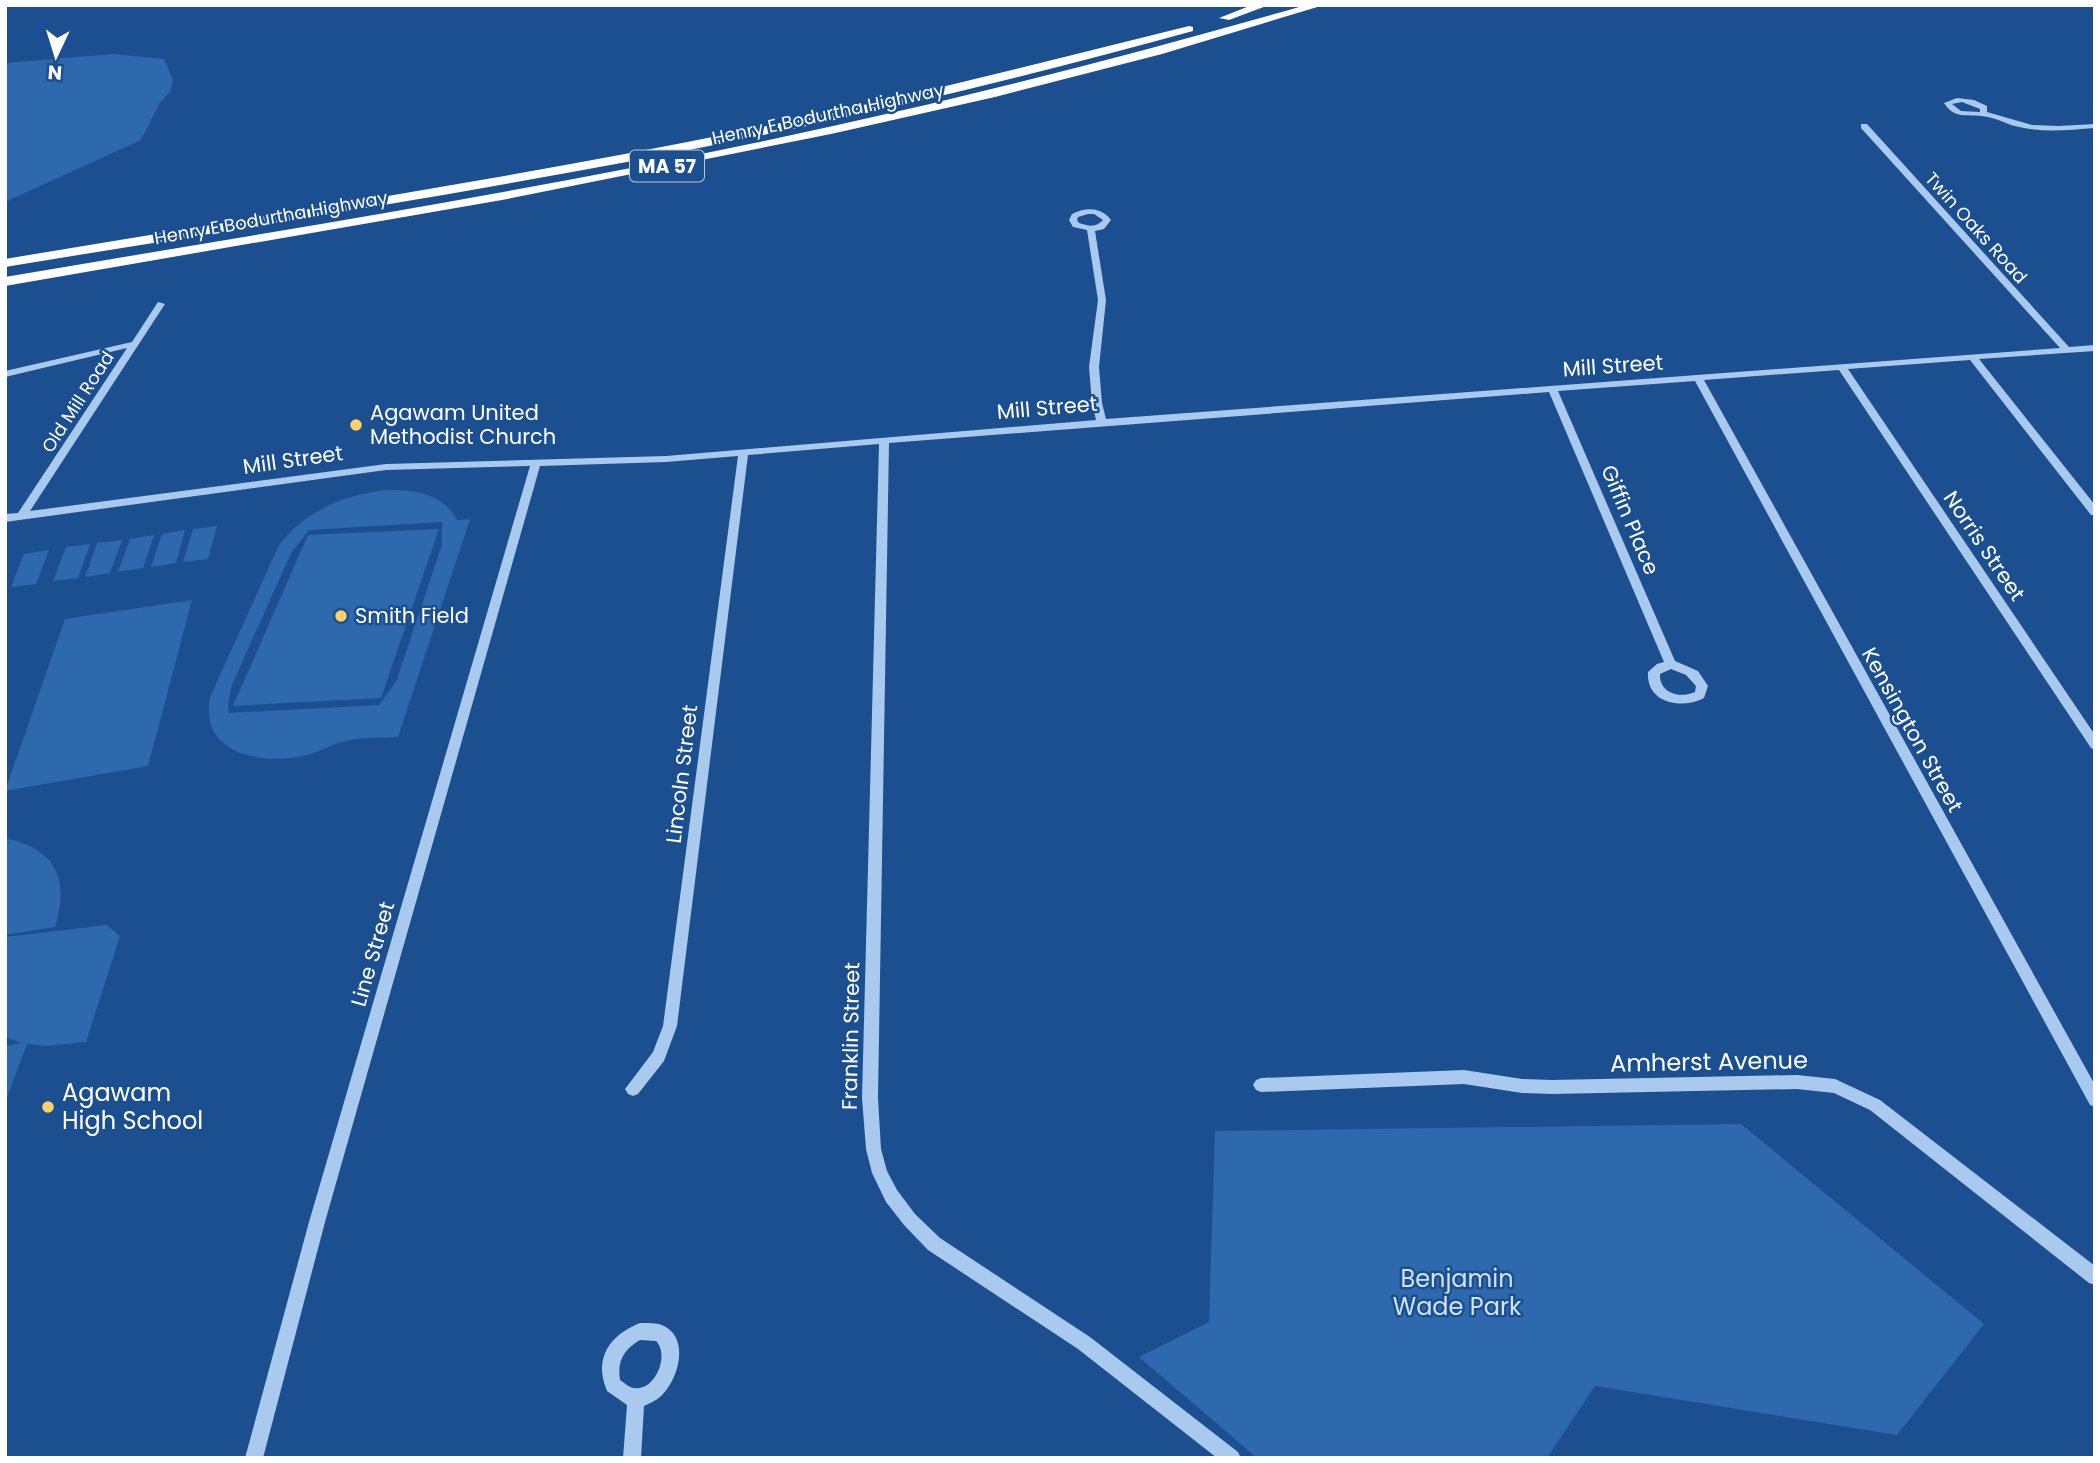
<svg xmlns="http://www.w3.org/2000/svg" width="2100" height="1463" font-family="Poppins,sans-serif">
<rect width="100%" height="100%" fill="#1b4f8f"/>
<!-- green -->
<path fill="#2e69ad" fill-rule="evenodd" d="M 113,54 L 164,59 L 173,80 L 170,92 L 159,104 L 141,140 L 5,202 L 5,63 Z
M 388,490 C 415,489 444,494 457,520 L 470,519 L 398,737 C 383,738 365,737 350,740 C 334,743 320,752 304,756 C 261,765 199,754 210,697 L 279,545 C 306,510 346,494 388,490 ZM 442,522 L 442,545 L 396,682 L 379,705 L 229,713 L 228,704 L 232,685 L 291,553 L 309,530 Z
M 217,526 L 208,559 L 183,562 L 193,529 Z
M 439,529 L 381,698 L 233,706 L 308,535 Z
M 185,530 L 176,563 L 151,567 L 162,534 Z
M 154,535 L 143,568 L 118,572 L 130,539 Z
M 122,540 L 110,573 L 85,577 L 97,543 Z
M 90,544 L 78,578 L 53,581 L 66,547 Z
M 49,550 L 36,584 L 11,587 L 24,554 Z
M 192,600 L 148,766 L 5,791 L 65,619 Z
M 5,838 C 56,849 70,879 55,927 L 5,935 Z
M 107,925 L 120,936 L 86,1042 L 46,1046 L 27,1044 L 5,1102 L 5,1046 L 22,1043 L 5,1037 L 5,937 Z
M 1741,1124 L 1984,1324 L 1897,1435 L 1595,1386 L 1547,1458 L 1257,1458 L 1139,1357 L 1209,1322 L 1215,1131 Z"/>
<g fill="none" stroke-linecap="round" stroke-linejoin="round">
<!-- minor -->
<path fill="#a9c9ee" fill-rule="evenodd" d="M 1957,98 L 1974,100 L 1987,106 L 1987,112 L 2032,125 L 2059,126 L 2095,124 L 2095,128 C 2069,130 2044,133 2019,127 C 2008,125 1999,119 1988,117 C 1971,113 1955,121 1944,103 ZM 1962,102 L 1980,109 L 1980,112 L 1961,111 L 1952,104 Z
M 1861,124 L 1867,124 L 2069,347 L 2095,345 L 2095,351 L 1979,359 L 2095,505 L 2095,515 L 2091,515 L 1970,360 L 1848,369 L 2095,735 L 2095,750 L 2091,748 L 1839,370 L 1704,380 L 2095,1085 L 2095,1107 L 2090,1105 L 1695,381 L 1558,391 L 1675,661 L 1698,671 L 1708,686 L 1704,698 C 1681,710 1646,703 1648,672 L 1657,664 L 1664,662 L 1549,392 L 889,443 L 878,1098 L 881,1149 L 887,1171 L 897,1190 L 915,1214 L 940,1238 L 1090,1337 L 1238,1452 L 1241,1458 L 1217,1458 L 1078,1349 L 928,1250 L 904,1225 L 886,1202 L 872,1173 L 866,1149 L 862,1098 L 879,444 L 748,455 L 677,1026 L 664,1061 L 638,1094 L 633,1096 L 628,1094 L 625,1089 L 653,1052 L 663,1026 L 738,456 L 666,462 L 540,466 L 325,1222 L 263,1458 L 245,1458 L 309,1222 L 530,466 L 386,470 L 5,522 L 5,514 L 18,513 L 127,348 L 5,377 L 5,371 L 132,342 L 158,302 L 165,304 L 30,511 L 386,464 L 666,456 L 1096,420 L 1092,403 L 1089,367 L 1098,300 L 1087,230 L 1073,227 L 1069,220 L 1072,214 C 1086,207 1101,207 1111,220 L 1104,229 L 1095,231 L 1106,300 L 1099,367 L 1102,403 L 1106,419 L 2060,348 L 1861,128 ZM 1088,214 L 1094,214 L 1103,220 C 1095,228 1089,226 1079,223 L 1077,220 L 1078,217 ZM 1671,669 L 1686,675 L 1696,686 L 1695,692 C 1679,699 1659,693 1660,674 Z
M 1464,1070 L 1522,1079 L 1552,1080 L 1797,1075 L 1835,1079 L 1880,1100 L 2095,1266 L 2095,1285 L 2089,1283 L 1870,1110 L 1834,1093 L 1797,1089 L 1552,1094 L 1522,1093 L 1464,1084 L 1261,1092 L 1256,1090 L 1253,1085 L 1256,1080 L 1261,1078 Z
M 640,1323 C 647,1323 656,1323 662,1325 C 690,1337 679,1377 663,1394 C 659,1399 651,1403 644,1406 L 641,1458 L 623,1458 L 627,1405 L 607,1391 C 593,1358 610,1335 640,1323 ZM 640,1340 L 656,1341 C 670,1355 655,1391 635,1388 C 629,1388 625,1383 620,1380 C 617,1361 624,1349 640,1340 Z"/>
<!-- highway -->
<path fill="#fff" fill-rule="evenodd" d="M 1252,5 L 1269,5 L 1229,20 L 1219,18 Z
M 1306,5 L 1324,5 L 1162,54 L 995,97 L 831,134 L 502,200 L 5,286 L 5,277 C 282,230 559,187 833,126 C 992,91 1149,50 1306,5 Z
M 1189,26 L 1193,27 L 1193,31 C 1095,58 997,83 898,106 C 603,173 303,218 5,267 L 5,259 C 254,217 505,180 752,129 C 899,99 1044,62 1189,26 Z"/>
</g>
<!-- markers -->
<g fill="#ffd166" stroke="#1b4f8f" stroke-width="2.5">
<circle cx="356" cy="425" r="7"/>
<circle cx="341" cy="616" r="7"/>
<circle cx="48" cy="1107" r="7"/>
</g>
<g text-anchor="middle" stroke-width="5" stroke-linejoin="round" paint-order="stroke">
<!-- far-street labels -->
<g font-size="18" fill="#fff" stroke="#1b4f8f">
<text transform="translate(828 114) rotate(-12)" y="6">Henry E Bodurtha Highway</text>
<text transform="translate(271 218) rotate(-10)" y="6">Henry E Bodurtha Highway</text>
<text transform="translate(1976 228) rotate(48)" y="6">Twin Oaks Road</text>
<text transform="translate(78 402) rotate(-57)" y="6">Old Mill Road</text>
</g>
<!-- shield labels -->
<rect fill="#1b4f8f" stroke="#bbcadd" stroke-width="2" x="630" y="150.5" width="74" height="31" rx="5"/>
<g font-size="19" font-weight="bold" fill="#fff">
<text x="667" y="173">MA 57</text>
</g>
<!-- street labels -->
<g font-size="21" fill="#fff" stroke="#1b4f8f">
<text transform="translate(1613 366) rotate(-4)" y="7">Mill Street</text>
<text transform="translate(1047 408) rotate(-5)" y="7">Mill Street</text>
<text transform="translate(293 460) rotate(-8)" y="7">Mill Street</text>
<text transform="translate(1630 520) rotate(67)" y="7">Giffin Place</text>
<text transform="translate(1984 546) rotate(56)" y="7">Norris Street</text>
<text transform="translate(1912 730) rotate(61)" y="7">Kensington Street</text>
<text transform="translate(682 774) rotate(-83)" y="7">Lincoln Street</text>
<text transform="translate(373 954) rotate(-74)" y="7">Line Street</text>
<text transform="translate(851 1036) rotate(-89)" y="7">Franklin Street</text>
</g>
<!-- poi labels -->
<g font-size="21" fill="#fff" stroke="#1b4f8f" text-anchor="start">
<text x="370" y="420">Agawam United<tspan x="370" dy="24">Methodist Church</tspan></text>
<text x="355" y="623">Smith Field</text>
</g>
<!-- near-street labels -->
<g font-size="24" fill="#fff" stroke="#1b4f8f">
<text transform="translate(1709 1062) rotate(-1)" y="8">Amherst Avenue</text>
</g>
<!-- near-poi labels -->
<g font-size="24" fill="#fff" stroke="#1b4f8f" text-anchor="start">
<text x="62" y="1101">Agawam<tspan x="62" dy="28">High School</tspan></text>
</g>
<!-- near-park labels -->
<g font-size="24" fill="#cfe3fa" stroke="#1b4f8f">
<text x="1457" y="1287">Benjamin<tspan x="1457" dy="28">Wade Park</tspan></text>
</g>
</g>
<!-- border -->
<rect width="2100" height="1463" fill="none" stroke="#ffffff" stroke-width="14"/>
<!-- north arrow -->
<g transform="translate(56 56) rotate(184)" stroke="#1b4f8f" stroke-width="5" paint-order="stroke">
<path d="M0-5L12 26L0 18L-12 26Z" fill="#ffffff"/>
<text y="-10" font-size="19" font-weight="bold" text-anchor="middle" fill="#ffffff">N</text>
</g>
</svg>
